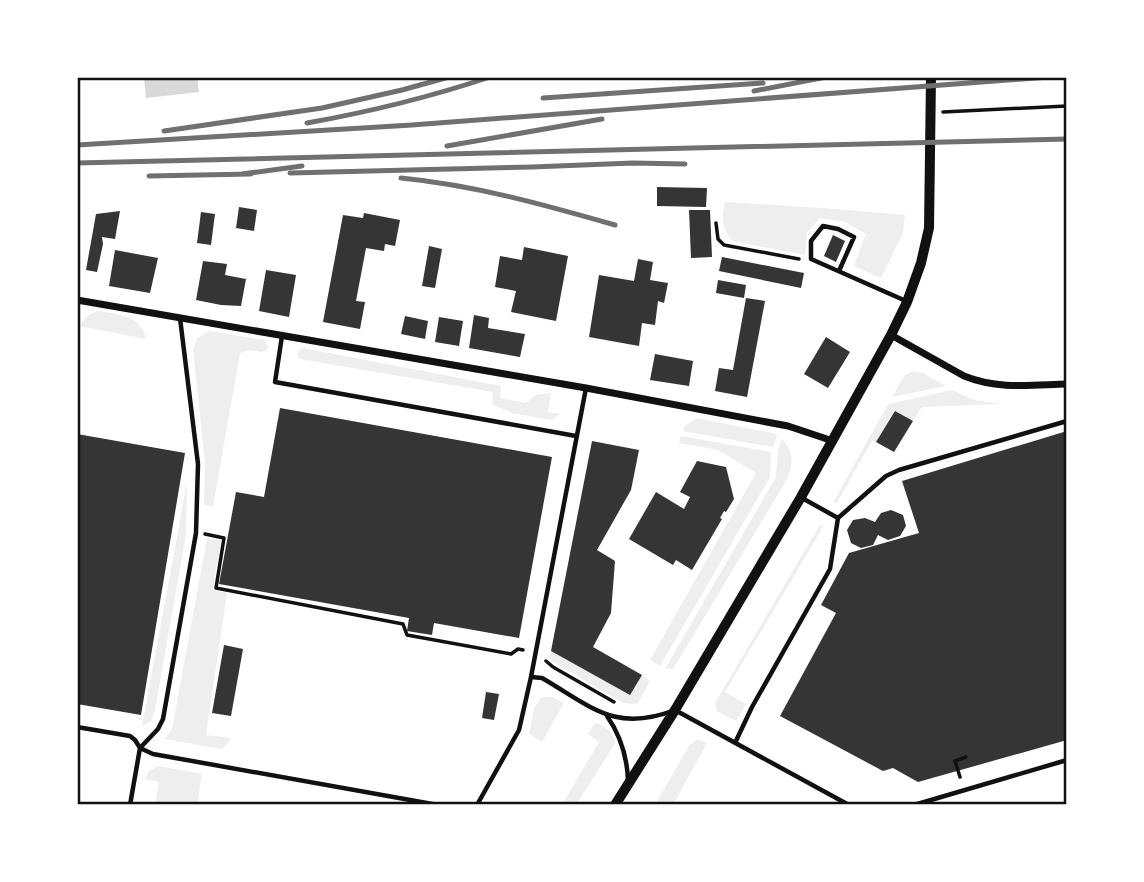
<svg xmlns="http://www.w3.org/2000/svg" width="1144" height="882" font-family="'Sofia Sans Condensed',sans-serif">
<rect width="100%" height="100%" fill="#fff"/>
<!-- green -->
<path fill="#eee" d="M 725,202 L 823,208 L 905,215 L 903,233 L 881,278 L 854,266 L 866,234 L 845,222 L 820,218 L 807,233 L 805,255 L 732,241 C 722,229 721,217 725,202 Z
M 98,311 C 118,314 141,315 146,339 L 79,326 L 88,315 Z
M 209,331 L 264,340 L 268,346 L 268,349 L 262,352 L 248,350 L 240,353 L 213,507 L 204,504 L 205,464 L 193,349 L 197,339 Z
M 303,348 L 501,386 L 500,398 L 526,403 L 536,395 L 551,393 L 548,412 L 560,414 L 552,420 L 512,413 L 492,404 L 493,392 L 300,359 L 297,354 L 299,351 Z
M 913,371 L 923,373 L 946,386 L 892,397 L 904,376 Z
M 953,390 L 974,400 L 1002,404 L 922,407 L 913,421 L 895,411 L 876,442 L 872,441 L 836,504 L 834,501 L 888,404 Z
M 697,418 L 772,433 L 777,435 L 773,447 L 683,431 L 684,427 Z
M 681,436 L 771,452 L 770,477 L 660,666 L 650,660 L 756,473 L 718,450 L 679,443 Z
M 782,439 C 795,453 793,465 786,481 L 673,669 L 665,669 L 776,477 L 778,450 Z
M 187,482 L 186,535 L 155,710 L 151,721 L 142,726 Z
M 820,525 L 823,527 L 725,692 L 746,704 L 736,721 L 717,711 L 715,703 Z
M 207,538 L 221,540 L 213,590 L 227,593 L 206,735 L 232,738 L 222,749 L 165,739 L 172,729 Z
M 551,651 L 642,675 L 650,681 L 638,703 L 634,704 L 623,703 L 553,662 L 549,657 Z
M 548,697 L 553,697 L 564,703 L 542,742 L 529,734 L 534,708 L 541,698 Z
M 598,723 L 610,731 L 616,742 L 576,805 L 562,805 L 599,742 L 588,734 L 594,724 Z
M 697,739 L 707,743 L 673,805 L 655,805 L 689,746 Z
M 158,766 L 202,774 L 197,805 L 155,805 L 159,782 L 145,779 L 149,771 Z"/>
<!-- water -->
<path fill="#d9d9d9" d="M 150,77 L 197,77 L 199,92 L 146,98 L 144,78 Z"/>
<!-- building -->
<path fill="#353535" d="M 657,187 L 707,188 L 706,207 L 657,206 Z
M 239,207 L 257,210 L 254,231 L 236,228 Z
M 689,210 L 710,210 L 712,257 L 691,258 Z
M 120,211 L 115,239 L 102,237 L 103,244 L 97,272 L 86,270 L 96,214 Z
M 201,212 L 215,214 L 211,245 L 197,243 Z
M 364,213 L 400,220 L 395,246 L 385,244 L 384,251 L 366,248 L 356,301 L 365,302 L 360,329 L 323,322 L 343,215 L 363,218 Z
M 833,235 L 845,241 L 836,262 L 824,256 Z
M 429,246 L 442,249 L 435,288 L 422,286 Z
M 524,247 L 568,256 L 556,321 L 511,312 L 516,291 L 495,287 L 500,256 L 522,260 Z
M 115,250 L 158,258 L 150,293 L 109,286 Z
M 722,257 L 804,273 L 801,288 L 719,271 Z
M 638,259 L 653,262 L 650,280 L 668,283 L 664,303 L 658,301 L 655,325 L 642,323 L 639,346 L 589,337 L 599,275 L 634,281 Z
M 203,261 L 227,264 L 225,275 L 246,279 L 241,306 L 221,305 L 196,300 Z
M 266,270 L 296,275 L 289,317 L 259,311 Z
M 718,280 L 746,285 L 744,298 L 716,293 Z
M 746,298 L 765,301 L 747,397 L 715,391 L 719,368 L 733,370 Z
M 474,315 L 489,318 L 488,328 L 525,334 L 520,357 L 469,348 Z
M 405,316 L 428,321 L 425,339 L 401,334 Z
M 439,317 L 463,321 L 459,346 L 435,342 Z
M 826,337 L 850,352 L 828,388 L 804,374 Z
M 655,354 L 693,361 L 689,386 L 650,380 Z
M 280,408 L 552,457 L 519,638 L 434,623 L 432,635 L 407,631 L 409,618 L 219,584 L 236,492 L 264,497 Z
M 895,411 L 913,421 L 894,452 L 876,442 Z
M 1067,431 L 1067,740 L 918,782 L 893,768 L 883,771 L 780,716 L 836,613 L 821,605 L 849,553 L 919,533 L 902,481 Z
M 77,434 L 185,453 L 141,715 L 77,704 Z
M 592,441 L 639,450 L 631,490 L 597,550 L 615,561 L 611,613 L 593,647 L 642,675 L 630,695 L 551,651 Z
M 697,461 L 726,467 L 734,499 L 726,512 L 724,511 L 720,518 L 722,519 L 692,570 L 676,560 L 673,565 L 629,539 L 656,492 L 684,509 L 690,497 L 680,492 Z
M 891,510 L 903,515 L 906,526 L 900,536 L 888,540 L 878,535 L 873,545 L 861,548 L 851,543 L 847,530 L 853,520 L 865,518 L 875,522 L 881,513 Z
M 224,645 L 243,649 L 231,716 L 212,713 Z
M 486,692 L 499,694 L 494,720 L 482,718 Z"/>
<g fill="none" stroke-linecap="round" stroke-linejoin="round">
<!-- path -->
<path stroke="#111" stroke-width="3.5" d="M 943,112 L 1067,106
M 716,223 L 718,239 L 724,245 L 799,259
M 205,534 L 224,538 L 216,588 L 403,624 L 407,635 L 511,654 L 518,649 L 523,650
M 546,661 L 553,667 L 614,702
M 960,777 L 955,761 L 966,757"/>
<!-- service -->
<path stroke="#111" stroke-width="4.5" d="M 839,271 L 854,237 L 838,229 L 823,226 L 811,241 L 811,259 L 906,301
M 180,318 L 198,464 L 196,533 L 163,719 L 158,729 L 140,748 L 153,754 L 438,805
M 282,336 L 275,382 L 576,436
M 586,388 L 531,677 L 542,678 C 592,707 615,733 675,710 L 849,805
M 802,498 L 838,518
M 607,716 C 621,736 627,756 628,780
M 77,727 L 130,736 L 135,740 L 140,748 L 130,805
M 735,743 L 752,707 L 830,569 L 838,518 L 886,476 L 899,470 L 1067,421
M 477,805 L 519,730 L 531,677
M 914,805 L 1067,760"/>
<!-- minor -->
<path stroke="#111" stroke-width="7" d="M 77,300 L 586,388 L 788,426 L 833,441
M 891,335 L 964,376 C 999,390 1031,385 1067,384"/>
<!-- tertiary -->
<path stroke="#111" stroke-width="10" d="M 615,805 L 675,710 L 801,497 L 891,335 L 907,302 L 921,263 L 929,228 L 931,77"/>
<!-- rail -->
<path stroke="#707070" stroke-width="5" d="M 754,91 L 826,77
M 543,98 L 763,83
M 307,123 C 369,112 430,97 490,77
M 164,131 L 322,108 L 402,90 L 449,77
M 77,145 L 412,125 L 1049,77
M 447,146 L 602,119
M 77,163 L 1067,139
M 290,173 L 532,167 L 633,163 L 685,164
M 242,174 L 302,166
M 149,176 L 251,174
M 401,178 C 474,185 545,205 615,225"/>
</g>
<!-- border -->
<rect width="1144" height="882" fill="none" stroke="#ffffff" stroke-width="158"/>
<rect x="79" y="79" width="986" height="724" fill="none" stroke="#111" stroke-width="2.5"/>
</svg>
